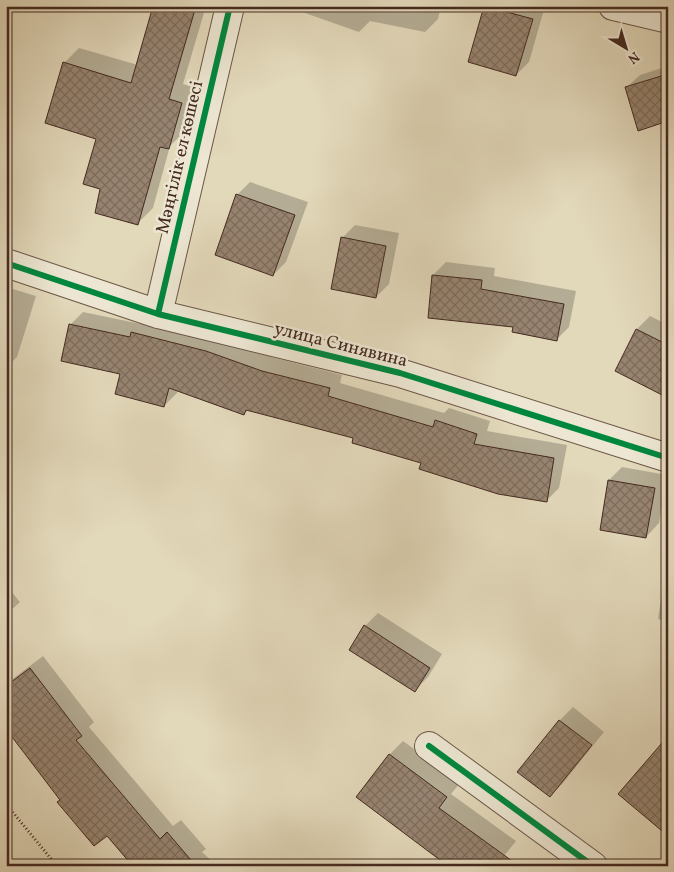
<svg xmlns="http://www.w3.org/2000/svg" width="674" height="872" font-family="Vollkorn,serif">
<defs>
<pattern id="building-cross-hatch" width="8" height="8" patternUnits="userSpaceOnUse" patternTransform="scale(1.25)"><rect width="8" height="8" fill="#978470"/><path d="M0 0l8 8M0 8l8-8" fill="none" stroke="#7d6c5c"/></pattern>
</defs>
<rect width="100%" height="100%" fill="#e2d8ba"/>
<filter id="stains"><feTurbulence type="fractalNoise" baseFrequency=".004" numOctaves="4"/><feColorMatrix values="0 0 0 0 .2 0 0 0 0 .09 0 0 0 0 .02 0 0 0 .5 -.17"/></filter>
<radialGradient id="worn" r=".72"><stop offset=".6" stop-color="#630" stop-opacity="0"/><stop offset="1" stop-color="#630" stop-opacity=".3"/></radialGradient>
<!-- shadow -->
<path fill="#0003" d="M 154,6 L 206,6 L 183,84 L 196,88 L 183,133 L 170,146 L 153,208 L 138,223 L 101,188 L 98,138 L 64,63 L 79,48 L 138,65 Z
M 285,6 L 441,6 L 438,19 L 425,32 L 370,21 L 359,32 Z
M 486,6 L 545,6 L 529,62 L 516,75 L 469,62 Z
M 668,66 L 668,120 L 626,88 L 640,75 Z
M 250,182 L 308,202 L 286,262 L 273,275 L 237,195 Z
M 355,225 L 399,233 L 389,284 L 376,297 L 342,238 Z
M 446,262 L 495,268 L 494,276 L 576,291 L 569,327 L 556,340 L 515,326 L 433,275 Z
M 6,287 L 36,296 L 17,357 L 6,368 Z
M 83,312 L 141,324 L 146,319 L 220,339 L 275,358 L 342,375 L 340,383 L 444,413 L 449,408 L 490,421 L 487,431 L 567,445 L 559,488 L 546,501 L 423,462 L 355,437 L 248,410 L 244,414 L 178,390 L 177,393 L 164,406 L 122,373 L 70,325 Z
M 650,316 L 668,325 L 668,397 L 617,371 L 637,329 Z
M 622,467 L 667,475 L 659,523 L 646,537 L 609,480 Z
M 668,572 L 668,621 L 658,619 L 665,575 Z
M 6,585 L 20,602 L 6,615 Z
M 378,613 L 442,654 L 428,677 L 415,690 L 365,626 Z
M 43,656 L 94,722 L 89,727 L 173,826 L 181,820 L 206,849 L 202,852 L 217,866 L 134,866 L 107,834 L 61,799 L 6,727 L 6,684 Z
M 573,707 L 604,732 L 563,783 L 550,796 L 519,771 L 560,720 Z
M 403,741 L 460,783 L 451,794 L 516,841 L 496,866 L 358,797 L 390,754 Z"/>
<!-- building -->
<path fill="url(#building-cross-hatch)" stroke="#452a20" d="M 153,6 L 196,6 L 169,99 L 182,103 L 169,149 L 160,147 L 138,225 L 95,213 L 100,189 L 83,184 L 96,139 L 45,123 L 63,62 L 131,83 Z
M 484,6 L 533,19 L 516,76 L 468,62 Z
M 668,74 L 668,121 L 638,131 L 625,87 Z
M 236,194 L 295,215 L 273,276 L 215,255 Z
M 341,237 L 386,246 L 376,298 L 331,289 Z
M 432,275 L 482,280 L 481,289 L 564,304 L 557,341 L 512,332 L 513,327 L 428,318 Z
M 69,324 L 130,337 L 131,332 L 206,351 L 262,371 L 330,388 L 328,396 L 433,427 L 435,420 L 477,434 L 474,444 L 554,458 L 547,502 L 498,494 L 419,469 L 421,463 L 352,443 L 353,438 L 246,410 L 244,415 L 169,388 L 164,407 L 115,394 L 120,374 L 61,361 Z
M 636,329 L 668,345 L 668,398 L 615,371 Z
M 608,480 L 655,488 L 646,538 L 600,530 Z
M 364,625 L 430,668 L 415,692 L 349,650 Z
M 30,668 L 82,736 L 76,740 L 160,839 L 167,832 L 196,866 L 128,866 L 131,864 L 107,836 L 94,846 L 57,802 L 60,800 L 6,729 L 6,686 Z
M 559,720 L 592,745 L 550,797 L 517,772 Z
M 668,736 L 668,836 L 618,794 Z
M 389,754 L 447,797 L 439,808 L 519,866 L 448,866 L 356,797 Z"/>
<g fill="none" stroke-linecap="round" stroke-linejoin="round">
<!-- minor casing -->
<g stroke="#6c5646" stroke-width="30">
<path id="minor" d="M 613,6 L 668,19
M 6,263 L 158,314 L 400,373 L 668,458
M 158,314 L 230,6
M 429,746 L 593,866"/>
</g>
<!-- path -->
<path stroke="#452a20" stroke-width="3" stroke-dasharray="1 2.5" stroke-linecap="butt" d="M 6,804 L 57,866"/>
<!-- minor -->
<use href="#minor" stroke="#ece6d2" stroke-width="28"/>
<!-- cycleway casing -->
<g stroke="#ece6d2" stroke-width="9">
<path id="cycleway" d="M 6,263 L 158,314 L 400,373 L 668,458
M 158,314 L 230,6
M 429,746 L 593,866"/>
</g>
<!-- cycleway -->
<use href="#cycleway" stroke="#00873e" stroke-width="6"/>
</g>
<g text-anchor="middle" stroke-width="5" stroke-linejoin="round" paint-order="stroke">
<!-- street labels -->
<g font-size="18" fill="#452a20" stroke="#ece6d2">
<text transform="translate(179 157) rotate(-77)" y="6">Мәңгілік ел көшесі</text>
<text transform="translate(341 344) rotate(14)" y="6">улица Синявина</text>
</g>
</g>
<!-- margin -->
<rect width="674" height="872" fill="none" stroke="#e2d8ba" stroke-width="25"/>
<rect x="8" y="8" width="659" height="857" fill="none" stroke="#452a20" stroke-width="2.5"/>
<rect x="12" y="12" width="649" height="847" fill="none" stroke="#452a20"/>
<!-- north arrow -->
<g transform="translate(626 48) rotate(142)" stroke="#ece6d2" stroke-width="4" paint-order="stroke">
<path d="M0-4L9 19L0 12L-9 19Z" fill="#452a20"/>
<text y="-8" font-size="14" font-weight="bold" text-anchor="middle" fill="#452a20">N</text>
</g>
<rect width="100%" height="100%" filter="url(#stains)"/>
<rect width="100%" height="100%" fill="url(#worn)"/>
</svg>
